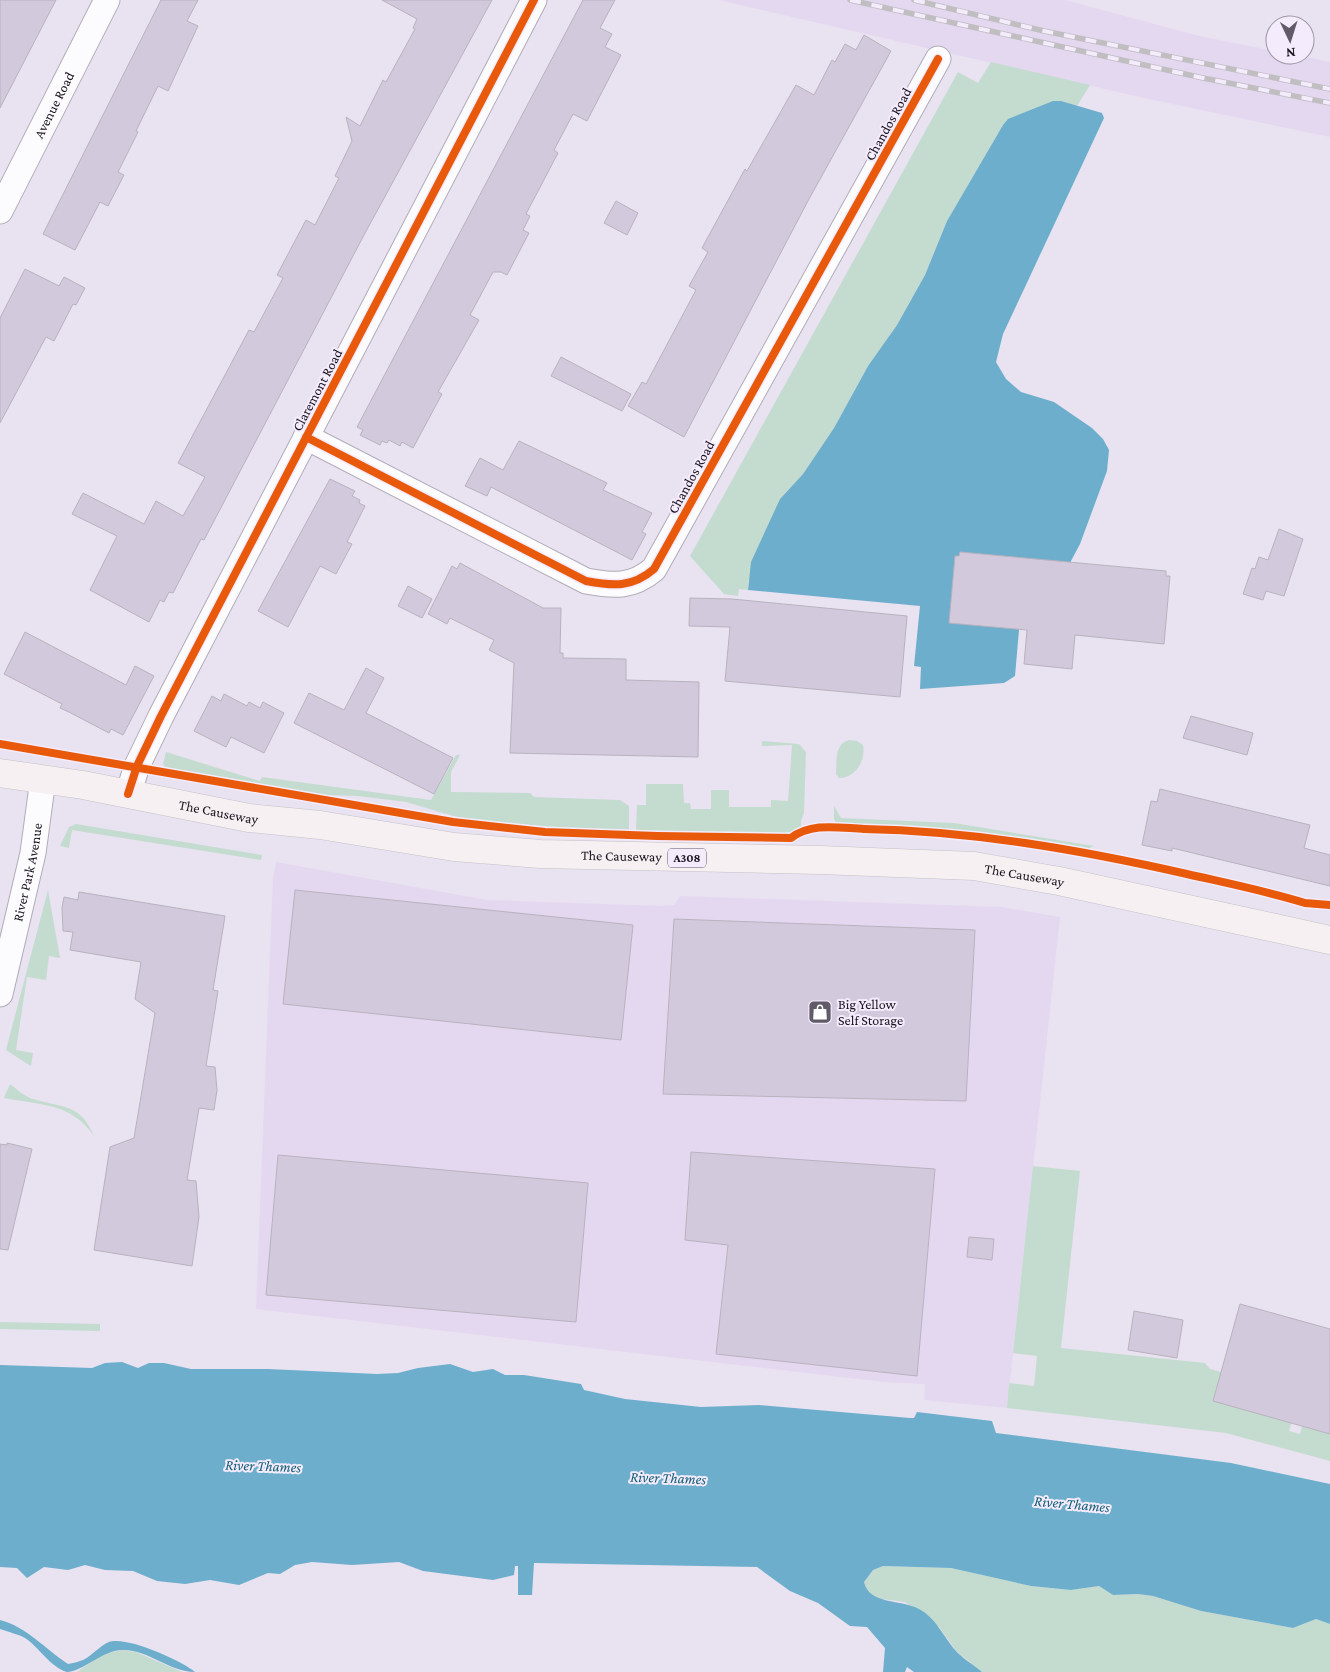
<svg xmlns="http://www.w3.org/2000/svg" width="1330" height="1672" font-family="'Crimson Pro',serif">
<rect width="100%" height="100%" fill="#e9e2f1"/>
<!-- built -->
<path fill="#e4d8f0" d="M 719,0 L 1065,0 L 1199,36 L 1275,51 L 1275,55 L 1296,55 L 1330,62 L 1330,137 L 1144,98 Z
M 276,862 L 487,900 L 660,906 L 674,905 L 680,896 L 1001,907 L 1060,917 L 1007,1408 L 924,1400 L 925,1384 L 884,1382 L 256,1309 L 273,878 Z"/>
<!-- green -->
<path fill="#c4dccf" d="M 991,62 L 1090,85 L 1077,106 L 1061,101 L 1003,125 L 947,221 L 925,275 L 897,325 L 868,366 L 834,428 L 803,474 L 780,499 L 748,582 L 748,590 L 739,589 L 738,596 L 724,594 L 690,556 L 958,72 L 978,83 Z
M 849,740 L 857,741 L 863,745 C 866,760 856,778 839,778 L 836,774 C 837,762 834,744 849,740 Z
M 762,741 L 799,744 L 806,752 L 804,813 L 801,821 L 801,830 L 775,835 L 636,830 L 637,805 L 646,805 L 646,784 L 683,784 L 684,803 L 690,803 L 691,809 L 711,809 L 711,790 L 729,790 L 729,807 L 771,807 L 771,800 L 788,801 L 792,745 L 762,746 Z
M 166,752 L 260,781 L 262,777 L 431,800 L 456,755 L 460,755 L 451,772 L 451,792 L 530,793 L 534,797 L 620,800 L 629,806 L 629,830 L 569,828 L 467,820 L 406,802 L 358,796 L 289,794 L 249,790 L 169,772 L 163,764 Z
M 834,806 L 841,818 L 954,823 L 1094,846 L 1080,852 L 932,837 L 842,833 L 834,819 Z
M 76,824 L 262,855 L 261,860 L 72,830 L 69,848 L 60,846 L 69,827 Z
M 48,890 L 60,958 L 49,956 L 46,980 L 27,977 L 16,1050 L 33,1053 L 31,1066 L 29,1065 L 6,1050 Z
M 10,1084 C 17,1089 25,1097 33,1099 C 63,1108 80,1103 94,1136 C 72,1103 40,1105 4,1098 Z
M 1033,1166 L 1080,1171 L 1061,1348 L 1205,1363 L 1210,1369 L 1221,1372 L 1294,1414 L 1289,1431 L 1300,1434 L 1302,1426 L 1330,1434 L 1330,1461 L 1226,1433 L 1007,1408 L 1009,1383 L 1034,1386 L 1037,1356 L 1013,1353 Z
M 0,1322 L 100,1324 L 100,1331 L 0,1329 Z
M 883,1566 L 951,1568 L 1031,1586 L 1071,1590 L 1099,1586 L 1113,1595 L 1138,1594 L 1153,1596 L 1201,1611 L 1293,1628 L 1316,1619 L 1330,1624 L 1330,1672 L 982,1672 L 956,1651 L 940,1628 L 905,1602 L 875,1598 L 866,1590 L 864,1582 L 873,1570 Z
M 122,1650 L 136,1652 L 182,1672 L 66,1672 L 77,1672 L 102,1654 Z"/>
<!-- water -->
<path fill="#6daecc" d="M 1053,101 L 1061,101 L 1102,113 L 1104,118 L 1003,334 L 996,362 L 1006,379 L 1021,392 L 1054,402 L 1092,428 L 1103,439 L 1109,450 L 1107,471 L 1080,544 L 1071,561 L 1065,579 L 1019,630 L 1015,676 L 1004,683 L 920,689 L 921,667 L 914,666 L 920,606 L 748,590 L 751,562 L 780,499 L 803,474 L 834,428 L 868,366 L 897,325 L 925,275 L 947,221 L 1003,125 L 1008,119 Z
M 122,1362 L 138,1368 L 149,1363 L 164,1363 L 191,1369 L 268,1369 L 377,1374 L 398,1373 L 418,1368 L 450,1364 L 473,1372 L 493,1369 L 505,1375 L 524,1375 L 581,1384 L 584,1390 L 625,1399 L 701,1407 L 759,1405 L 910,1418 L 914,1418 L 917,1412 L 992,1421 L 996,1433 L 1231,1463 L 1330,1484 L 1330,1624 L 1316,1619 L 1293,1628 L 1201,1611 L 1153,1596 L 1138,1594 L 1113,1595 L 1099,1586 L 1071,1590 L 1031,1586 L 951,1568 L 883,1566 L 873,1570 L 864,1582 C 869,1605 901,1599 919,1609 C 935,1617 944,1637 955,1650 C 962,1658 974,1665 982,1672 L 914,1672 L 907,1667 L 905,1672 L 883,1672 L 885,1648 L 867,1627 L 850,1626 L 818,1603 L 790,1591 L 757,1567 L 534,1563 L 532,1595 L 518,1595 L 518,1566 L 515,1566 L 514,1575 L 493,1580 L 423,1571 L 399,1562 L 352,1565 L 312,1562 L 295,1565 L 280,1574 L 268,1573 L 239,1585 L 210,1580 L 185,1584 L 157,1581 L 133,1571 L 105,1570 L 85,1565 L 68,1570 L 44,1567 L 27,1578 L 17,1568 L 0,1567 L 0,1365 L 92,1368 L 105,1363 Z
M 0,1620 C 27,1627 45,1649 68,1664 C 73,1663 78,1662 83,1660 C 92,1656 99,1646 109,1642 C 127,1636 180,1660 195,1672 C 169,1672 148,1649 122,1650 C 103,1650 82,1672 67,1672 C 50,1667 39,1647 25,1638 C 18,1634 8,1632 0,1629 Z"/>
<!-- building -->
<path fill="#d3c9dd" stroke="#b8b2bd" d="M 0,0 L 56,0 L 0,108 Z
M 161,0 L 198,0 L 187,21 L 198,26 L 168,91 L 158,86 L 136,131 L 138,132 L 118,172 L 124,175 L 108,206 L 100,202 L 75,250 L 43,234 Z
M 382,0 L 492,0 L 364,235 L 204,540 L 201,539 L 173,593 L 169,592 L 164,602 L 160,600 L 149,622 L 90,590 L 117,536 L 72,514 L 83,493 L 144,524 L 156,501 L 183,516 L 205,477 L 178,463 L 249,330 L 254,332 L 283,278 L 277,275 L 306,220 L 315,225 L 339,178 L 335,176 L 352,141 L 346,117 L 360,126 L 383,80 L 386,82 L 415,29 L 413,28 L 417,19 Z
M 583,0 L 615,0 L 600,28 L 612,34 L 605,47 L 621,55 L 587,121 L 573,114 L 554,150 L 558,153 L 526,214 L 530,216 L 523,230 L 529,233 L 507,275 L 501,272 L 493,272 L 470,315 L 479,320 L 438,392 L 442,394 L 413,448 L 402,442 L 400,446 L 389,440 L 387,443 L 382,441 L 380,445 L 360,435 L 363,430 L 357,427 Z
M 864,35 L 891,51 L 809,199 L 684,437 L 628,406 L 642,382 L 646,384 L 696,290 L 689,286 L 708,252 L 702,248 L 745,169 L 747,171 L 796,85 L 814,95 L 832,60 L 835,62 L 845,44 L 856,50 Z
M 616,201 L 638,213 L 627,235 L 604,223 Z
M 25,269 L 59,286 L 64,277 L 85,288 L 76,305 L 73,304 L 54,341 L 46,337 L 0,423 L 0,318 Z
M 561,357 L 631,394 L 622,411 L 551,376 Z
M 519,441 L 607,483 L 603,490 L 652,513 L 642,532 L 646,534 L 632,560 L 491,487 L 487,496 L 465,486 L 480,458 L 503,470 Z
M 330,479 L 355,491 L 352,496 L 360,500 L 359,503 L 365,506 L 347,542 L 352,544 L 336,574 L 320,566 L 288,627 L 258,611 Z
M 1279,529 L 1303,539 L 1284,596 L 1266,591 L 1263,600 L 1243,594 L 1252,568 L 1255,569 L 1259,557 L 1268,560 Z
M 960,552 L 1166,571 L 1166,576 L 1170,576 L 1164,644 L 1075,635 L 1072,669 L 1024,664 L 1027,630 L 949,623 L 955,556 L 959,556 Z
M 460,563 L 543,608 L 561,608 L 560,653 L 563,653 L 563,658 L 626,659 L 626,680 L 699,682 L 698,757 L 510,753 L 514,663 L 489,650 L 494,640 L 450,618 L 447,624 L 428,614 L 452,566 L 457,569 Z
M 408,586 L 432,599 L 422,618 L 398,606 Z
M 690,598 L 732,599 L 907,616 L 900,697 L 725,681 L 730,627 L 689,626 Z
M 25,632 L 126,685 L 135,666 L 154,676 L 123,735 L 111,729 L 109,733 L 69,712 L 60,708 L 62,704 L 4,674 Z
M 366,668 L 384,678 L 366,713 L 453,758 L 434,794 L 294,723 L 309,693 L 344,710 Z
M 224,694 L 247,706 L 249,702 L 260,708 L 263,702 L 284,713 L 264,753 L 231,737 L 226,747 L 194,731 L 212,696 L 221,701 Z
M 1191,716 L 1253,733 L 1247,755 L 1183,738 Z
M 1160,789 L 1310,825 L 1304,848 L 1330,855 L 1330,886 L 1172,848 L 1172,851 L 1142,845 L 1151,801 L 1157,802 Z
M 295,890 L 633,925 L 621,1040 L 283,1004 Z
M 79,892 L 225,916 L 213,990 L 218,991 L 206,1066 L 215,1067 L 217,1090 L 214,1110 L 199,1108 L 187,1180 L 196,1181 L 199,1217 L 192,1266 L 94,1250 L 110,1147 L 134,1138 L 155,1013 L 135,999 L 141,962 L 70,950 L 73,932 L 63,931 L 62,908 L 64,897 L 78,900 Z
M 674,919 L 975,930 L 966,1101 L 663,1094 Z
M 7,1143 L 32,1149 L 8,1250 L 0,1249 L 0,1144 L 7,1145 Z
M 691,1152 L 935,1169 L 917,1376 L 716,1354 L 728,1245 L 685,1240 Z
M 278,1155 L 588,1183 L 576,1322 L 266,1295 Z
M 969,1237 L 994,1239 L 992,1260 L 967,1257 Z
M 1240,1304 L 1330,1329 L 1330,1434 L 1213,1401 Z
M 1134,1311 L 1183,1320 L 1177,1358 L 1128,1350 Z"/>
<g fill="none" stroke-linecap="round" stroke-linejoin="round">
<!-- street casing -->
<g stroke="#b1acb7" stroke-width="27">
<g id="street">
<path id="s1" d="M 0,211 L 107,0"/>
<path d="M 306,437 L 586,581 C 613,586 632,588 654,569 L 938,59"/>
<path d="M 128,794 L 137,766 L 161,716 L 534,0"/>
<path id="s2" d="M 0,994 L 33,853 L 43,779"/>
</g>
</g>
<!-- primary casing -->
<g stroke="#c4c1c8" stroke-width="29">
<g id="primary">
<path id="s3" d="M 0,773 L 83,785 L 249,818 L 320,825 L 454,847 L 540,854 L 820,860 L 974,866 L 1059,881 L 1330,940"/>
</g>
</g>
<!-- street -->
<use href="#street" stroke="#fcfbfd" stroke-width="25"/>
<!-- primary -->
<use href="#primary" stroke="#f7f0f2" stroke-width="28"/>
<!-- rail casing -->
<g stroke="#c0bec1" stroke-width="5.5">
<path id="rail" d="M 850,0 L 1203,78 L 1330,103
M 914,0 L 1044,31 L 1330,89"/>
</g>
<!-- rail -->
<use href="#rail" stroke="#f4ecfc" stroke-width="4" stroke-dasharray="11" stroke-linecap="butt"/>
<!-- cycleway casing -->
<g stroke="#f4ecfc" stroke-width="11">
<path id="cycleway" d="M 306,437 L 586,581 C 613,586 632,588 654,569 L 938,59
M 0,744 L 453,822 L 545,832 L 657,836 L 791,838 C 812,822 839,828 864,829 C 973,831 1081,850 1187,874 C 1226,883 1266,891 1305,903 L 1330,905
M 128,794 L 137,766 L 161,716 L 534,0"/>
</g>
<!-- cycleway -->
<use href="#cycleway" stroke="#e8590c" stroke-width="8"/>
</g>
<!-- icons -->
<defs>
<g id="shop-square" transform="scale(1.25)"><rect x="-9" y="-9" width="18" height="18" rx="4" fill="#615b67" stroke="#f4ecfc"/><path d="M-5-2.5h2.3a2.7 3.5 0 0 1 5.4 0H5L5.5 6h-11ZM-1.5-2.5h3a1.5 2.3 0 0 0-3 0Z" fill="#fff"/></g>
</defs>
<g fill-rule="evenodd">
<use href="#shop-square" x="820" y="1012"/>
</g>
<g text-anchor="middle" stroke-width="4" stroke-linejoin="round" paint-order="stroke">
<!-- shield labels -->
<rect fill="#f4ecfc" stroke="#5a545f" stroke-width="1" x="668" y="848.5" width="38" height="19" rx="4"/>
<g font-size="12" font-weight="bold" fill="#18131c">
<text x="687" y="862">A308</text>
</g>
<!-- street labels -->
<g font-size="14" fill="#18131c" stroke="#f4ecfc">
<text dy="5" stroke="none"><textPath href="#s1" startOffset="119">Avenue Road</textPath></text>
<text transform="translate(888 124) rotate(-61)" y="5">Chandos Road</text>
<text transform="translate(317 390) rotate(-62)" y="5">Claremont Road</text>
<text transform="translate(691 477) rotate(-61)" y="5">Chandos Road</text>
<text dy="5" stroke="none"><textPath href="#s3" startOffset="222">The Causeway</textPath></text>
<text dy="5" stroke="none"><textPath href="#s3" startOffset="628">The Causeway</textPath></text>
<text dy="5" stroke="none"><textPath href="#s2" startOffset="125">River Park Avenue</textPath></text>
<text dy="5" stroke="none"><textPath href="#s3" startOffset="1032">The Causeway</textPath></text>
</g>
<!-- poi labels -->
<g font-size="14" fill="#18131c" stroke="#f4ecfc" text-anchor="start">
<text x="838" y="1009">Big Yellow<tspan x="838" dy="16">Self Storage</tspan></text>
</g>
<!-- water labels -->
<g font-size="15" font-style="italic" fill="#115c76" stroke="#f4ecfc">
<text transform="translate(263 1466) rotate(2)" y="5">River Thames</text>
<text transform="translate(668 1478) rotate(2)" y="5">River Thames</text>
<text transform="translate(1072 1504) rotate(5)" y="5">River Thames</text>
</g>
</g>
<!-- north arrow -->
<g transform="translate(1290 40) rotate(176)"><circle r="24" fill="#f4ecfc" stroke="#9c95a2"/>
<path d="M0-4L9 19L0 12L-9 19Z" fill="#615b67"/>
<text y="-8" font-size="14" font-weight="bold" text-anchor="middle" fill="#18131c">N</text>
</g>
</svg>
